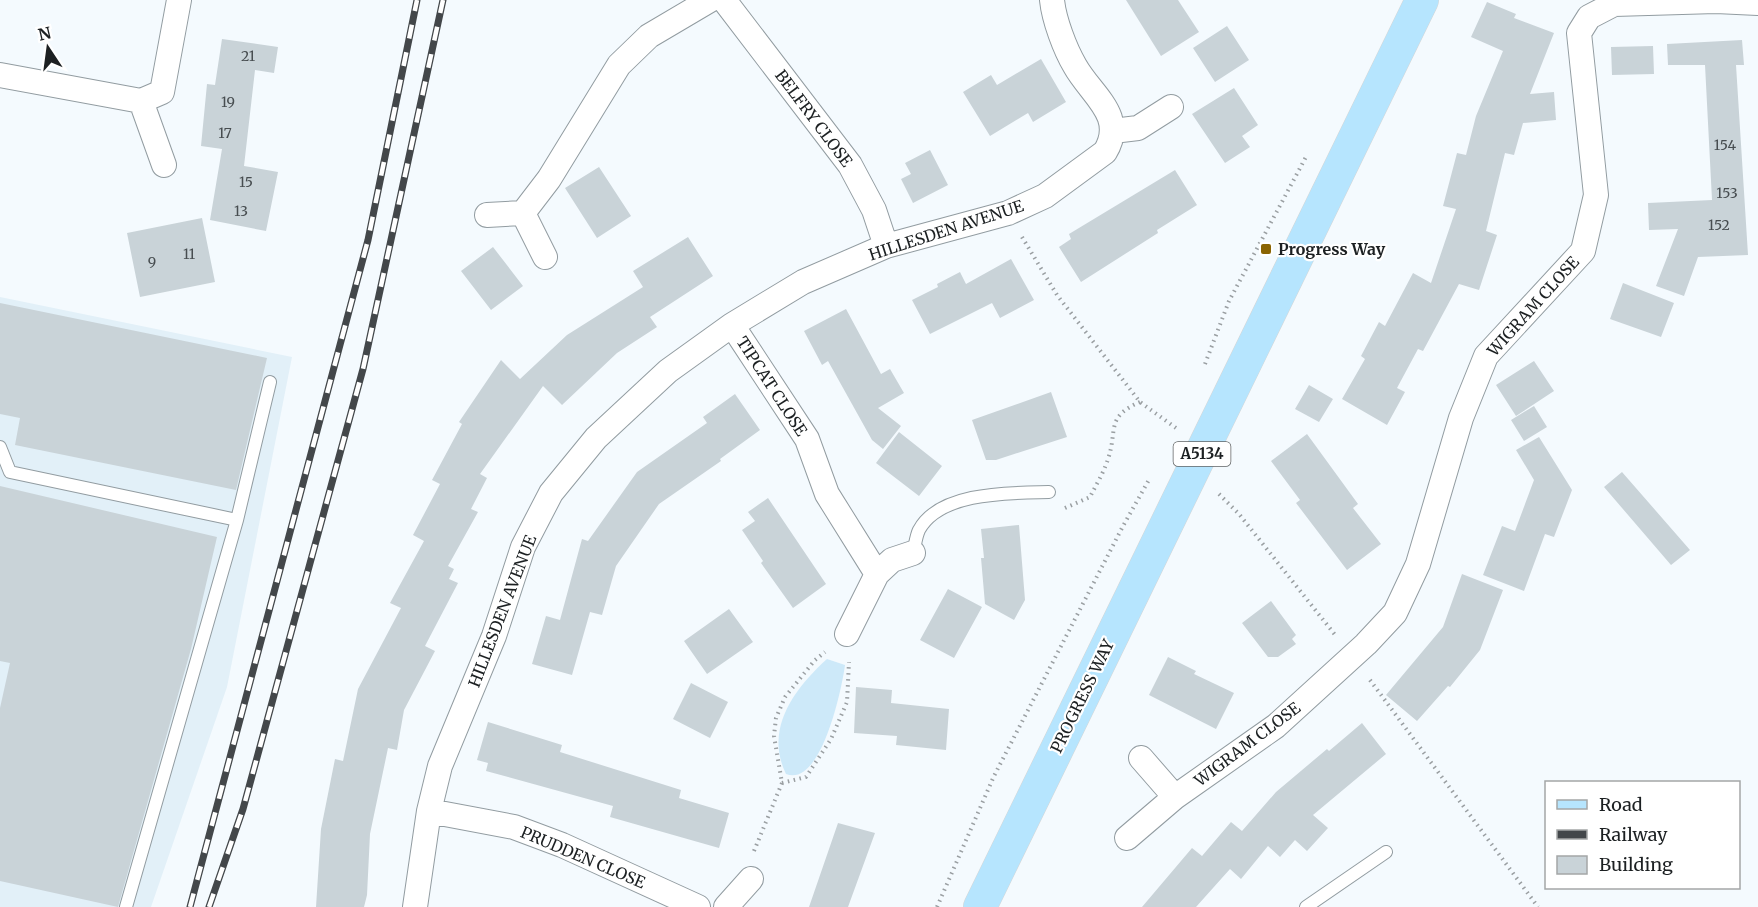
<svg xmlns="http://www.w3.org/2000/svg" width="1758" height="907" font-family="Merriweather,serif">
<rect width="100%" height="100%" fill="#f4fafe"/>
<!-- built -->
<path fill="#e2f0f8" d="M 0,297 L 292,357 L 227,687 L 151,907 L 0,907 Z"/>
<!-- green -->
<path fill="#cde9f9" d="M 827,659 L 845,665 C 842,688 821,788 786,774 C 764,729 794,689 827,659 Z"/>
<!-- building -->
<path fill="#c9d3d8" d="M 1126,0 L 1178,0 L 1199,32 L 1161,56 Z
M 1487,2 L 1516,14 L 1514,18 L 1554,33 L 1530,94 L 1554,92 L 1556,120 L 1523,123 L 1514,155 L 1505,153 L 1486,231 L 1497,235 L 1479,290 L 1459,284 L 1423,351 L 1418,349 L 1397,388 L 1405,392 L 1387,425 L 1342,399 L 1365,359 L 1361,356 L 1379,322 L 1385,326 L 1413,273 L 1431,283 L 1456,209 L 1443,206 L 1457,153 L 1466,155 L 1476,116 L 1503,51 L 1471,37 Z
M 1227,26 L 1249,60 L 1215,82 L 1193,48 Z
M 222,39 L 278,47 L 274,73 L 255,70 L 244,166 L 278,172 L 266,231 L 210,220 L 222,149 L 201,146 L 207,84 L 215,85 Z
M 1742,40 L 1744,65 L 1736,65 L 1748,255 L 1698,257 L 1684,296 L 1656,286 L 1678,229 L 1649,230 L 1648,203 L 1712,200 L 1705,65 L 1668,65 L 1667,44 Z
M 1653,46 L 1654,74 L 1612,75 L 1611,47 Z
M 1041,59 L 1066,102 L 1033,122 L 1028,113 L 990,136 L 963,92 L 991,75 L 997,85 Z
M 1234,88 L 1258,125 L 1242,136 L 1250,147 L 1225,163 L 1192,114 Z
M 930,150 L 948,185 L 913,203 L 901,179 L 911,174 L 905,163 Z
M 599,167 L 631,216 L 597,238 L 565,188 Z
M 1175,170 L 1197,205 L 1157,230 L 1158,233 L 1081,282 L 1059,247 L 1071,239 L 1069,234 Z
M 202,218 L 215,282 L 140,297 L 127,233 Z
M 688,237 L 713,276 L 650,317 L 657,327 L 617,353 L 562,405 L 543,386 L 480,474 L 487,478 L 471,509 L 478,512 L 448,566 L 454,569 L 449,579 L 458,583 L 425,646 L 435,651 L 404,710 L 397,750 L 388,748 L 370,834 L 367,895 L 364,907 L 316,907 L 321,829 L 335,759 L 343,761 L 358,689 L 401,608 L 390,603 L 424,541 L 413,535 L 440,484 L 432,480 L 462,424 L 459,422 L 501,360 L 520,379 L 567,335 L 643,287 L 633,271 Z
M 493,247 L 523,286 L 491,310 L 461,271 Z
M 1011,259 L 1034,300 L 1000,318 L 992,303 L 930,334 L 912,300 L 938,287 L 937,284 L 960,272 L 966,284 Z
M 1623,283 L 1674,303 L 1661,337 L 1610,319 Z
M 0,303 L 267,358 L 236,490 L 15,445 L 20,418 L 0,414 Z
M 846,309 L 881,374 L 890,369 L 904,393 L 878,408 L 901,426 L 883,449 L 872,440 L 828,361 L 822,365 L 804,331 Z
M 1534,361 L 1554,391 L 1516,416 L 1496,385 Z
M 1309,385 L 1333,399 L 1319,422 L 1295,409 Z
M 1051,392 L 1067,437 L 996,460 L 986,460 L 972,420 Z
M 735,394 L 760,430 L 720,459 L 721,461 L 659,504 L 616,566 L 602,615 L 590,612 L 572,675 L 532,664 L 546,616 L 560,620 L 582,539 L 588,541 L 637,472 L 707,423 L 703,417 Z
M 1534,406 L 1547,427 L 1524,441 L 1511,420 Z
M 899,432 L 942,466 L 919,496 L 876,463 Z
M 1307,434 L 1358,504 L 1353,508 L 1381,544 L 1347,570 L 1296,503 L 1300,500 L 1271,461 Z
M 1539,437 L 1572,490 L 1554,537 L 1545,534 L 1524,591 L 1483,575 L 1502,526 L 1515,531 L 1534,480 L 1516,450 Z
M 1622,472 L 1690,550 L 1671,565 L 1604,487 Z
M 0,486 L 217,537 L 191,649 L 118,907 L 0,881 L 0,708 L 10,663 L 0,661 Z
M 768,498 L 826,584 L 793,608 L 761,563 L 763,561 L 742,530 L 755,521 L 748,512 Z
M 1019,525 L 1025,600 L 1014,620 L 985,604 L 981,558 L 984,558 L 981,529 Z
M 1462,574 L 1503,590 L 1480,650 L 1450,687 L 1448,686 L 1417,721 L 1386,695 L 1443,627 Z
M 948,589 L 982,607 L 954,658 L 920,640 Z
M 1271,601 L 1296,635 L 1292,639 L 1296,644 L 1278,657 L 1268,657 L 1242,623 Z
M 729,609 L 753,642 L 707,674 L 684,641 Z
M 1168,657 L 1196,671 L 1194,674 L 1234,693 L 1216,729 L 1149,695 Z
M 691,683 L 728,702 L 710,738 L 673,719 Z
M 856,687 L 892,690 L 891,703 L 949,709 L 946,750 L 896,745 L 897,736 L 854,733 Z
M 488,722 L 562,745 L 560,752 L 681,790 L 679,798 L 729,813 L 719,848 L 610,817 L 613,806 L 486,771 L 488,763 L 477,760 Z
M 1362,723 L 1386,754 L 1313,815 L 1328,828 L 1307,851 L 1295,840 L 1280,857 L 1268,846 L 1241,879 L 1230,869 L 1196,907 L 1142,907 L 1192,848 L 1202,856 L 1231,822 L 1242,831 L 1276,792 L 1327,749 L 1329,751 Z
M 838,823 L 875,833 L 848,907 L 809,907 Z"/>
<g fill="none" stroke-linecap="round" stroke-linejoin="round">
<!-- lane casing -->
<g stroke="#929ca1" stroke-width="14">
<path id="lane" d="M 0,447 L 10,472 L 237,520
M 913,553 C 915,546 916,536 919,530 C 940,491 1012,493 1049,492
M 126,907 L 237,520 L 270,382
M 1306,907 L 1386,852"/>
</g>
<!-- street casing -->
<g stroke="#929ca1" stroke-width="26">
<path id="street" d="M 724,0 L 850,165 L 874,210 L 886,246
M 0,75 L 141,101 L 162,92 L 179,0
M 141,101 L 164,165
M 1113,131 L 1138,128 L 1171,107
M 523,213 L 545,257
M 487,215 L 523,213 L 549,179 L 619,65 L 649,36 L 710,0
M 732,325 L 807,439 L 827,494 L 877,574
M 847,634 L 877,574 L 892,560 L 913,553
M 1141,758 L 1175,797 L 1276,726 L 1366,644 L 1395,613 L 1418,564 L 1461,418 L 1486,356 L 1583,251 L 1596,195 L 1579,33 L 1589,17 L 1614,4 L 1716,1 L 1758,3
M 429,811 L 514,827 L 562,845 L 698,907
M 1127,838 L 1175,797
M 415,907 L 429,811 L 440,766 L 494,636 L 523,547 L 551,493 L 596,438 L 668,371 L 732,325 L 803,282 L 886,246 L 1008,213 L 1045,196 L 1105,152 C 1127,116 1091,95 1075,66 C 1065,49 1054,20 1052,0
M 726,907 L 751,879"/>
</g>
<!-- primary casing -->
<g stroke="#d6d7d7" stroke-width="34">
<path id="primary" d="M 980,907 L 1422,0"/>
</g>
<!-- path -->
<path stroke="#9a9fa2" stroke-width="4" stroke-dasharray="1.5 4.5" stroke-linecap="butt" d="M 1022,237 L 1057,295 L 1140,402 L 1176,428
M 1205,364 L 1229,301 L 1307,155
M 1219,494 L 1239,514 L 1336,636
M 1065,508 L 1090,497 C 1096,485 1104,472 1108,459 C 1118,430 1105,417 1140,402
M 1370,680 L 1538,907
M 782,783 L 806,777 L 831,739 L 847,702 L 849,662
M 754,851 L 782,783 L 774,736 L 776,718 L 785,697 L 815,660 L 825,652
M 937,907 L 994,776 L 1123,526 L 1150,478"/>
<!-- lane -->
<use href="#lane" stroke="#fff" stroke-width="12"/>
<!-- street -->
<use href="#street" stroke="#fff" stroke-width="24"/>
<!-- primary -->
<use href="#primary" stroke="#b6e5fe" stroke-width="33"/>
<!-- rail casing -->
<g stroke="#43474a" stroke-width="7">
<path id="rail" d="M 190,907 L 368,240 L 417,0
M 209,907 L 243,809 L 363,369 L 443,0"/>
</g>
<!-- rail -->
<use href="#rail" stroke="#fff" stroke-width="4.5" stroke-dasharray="14" stroke-linecap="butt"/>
</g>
<!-- markers -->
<rect fill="#8a6403" stroke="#fff" stroke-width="2" x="1260" y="243" width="12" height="12" rx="3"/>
<g text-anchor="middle" stroke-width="4.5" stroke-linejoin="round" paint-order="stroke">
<!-- number labels -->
<g font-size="14" fill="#474d50">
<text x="248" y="61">21</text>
<text x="228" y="107">19</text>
<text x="225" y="138">17</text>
<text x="1725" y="150">154</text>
<text x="246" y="187">15</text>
<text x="1727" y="198">153</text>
<text x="241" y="216">13</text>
<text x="1719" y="230">152</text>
<text x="189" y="259">11</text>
<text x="152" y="267">9</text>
</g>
<!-- shield labels -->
<rect fill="#fff" stroke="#606364" stroke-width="1.5" x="1173.5" y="442" width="57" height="24" rx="4.5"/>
<g font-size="15" font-weight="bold" fill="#1c2022">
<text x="1202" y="459">A5134</text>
</g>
<!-- street labels -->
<g font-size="16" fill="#1c2022" stroke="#fff">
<text transform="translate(814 118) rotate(53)" y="6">BELFRY CLOSE</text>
<text transform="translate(946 230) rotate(-18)" y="6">HILLESDEN AVENUE</text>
<text transform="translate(1533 306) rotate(-48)" y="6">WIGRAM CLOSE</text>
<text transform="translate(772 386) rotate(57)" y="6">TIPCAT CLOSE</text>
<text transform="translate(502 611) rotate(-69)" y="6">HILLESDEN AVENUE</text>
<text transform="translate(1082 696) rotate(-64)" y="6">PROGRESS WAY</text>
<text transform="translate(1247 744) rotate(-37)" y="6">WIGRAM CLOSE</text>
<text transform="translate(583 857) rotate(23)" y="6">PRUDDEN CLOSE</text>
</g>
<!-- poi labels -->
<g font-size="16" font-weight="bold" fill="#1c2022" stroke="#fff" text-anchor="start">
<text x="1278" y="255">Progress Way</text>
</g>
</g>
<!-- legend -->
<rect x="1545" y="781" width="195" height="108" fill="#ffffff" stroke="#a4a6a7" stroke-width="1.5"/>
<rect x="1557" y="800" width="30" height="9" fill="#b6e5fe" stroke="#a4a6a7" stroke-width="1.5"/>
<text x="1599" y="811" font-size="18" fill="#1c2022">Road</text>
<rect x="1557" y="830" width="30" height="9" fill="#43474a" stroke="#a4a6a7" stroke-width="1.5"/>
<text x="1599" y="841" font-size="18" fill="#1c2022">Railway</text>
<rect x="1557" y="856" width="30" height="18" fill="#c9d3d8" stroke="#a4a6a7" stroke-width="1.5"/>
<text x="1599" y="871" font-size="18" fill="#1c2022">Building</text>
<!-- north arrow -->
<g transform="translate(48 48) rotate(347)" stroke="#ffffff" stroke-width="4.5" paint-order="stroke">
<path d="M0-4.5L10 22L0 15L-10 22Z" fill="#1c2022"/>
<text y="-9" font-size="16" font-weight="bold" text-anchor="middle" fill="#1c2022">N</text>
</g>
</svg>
